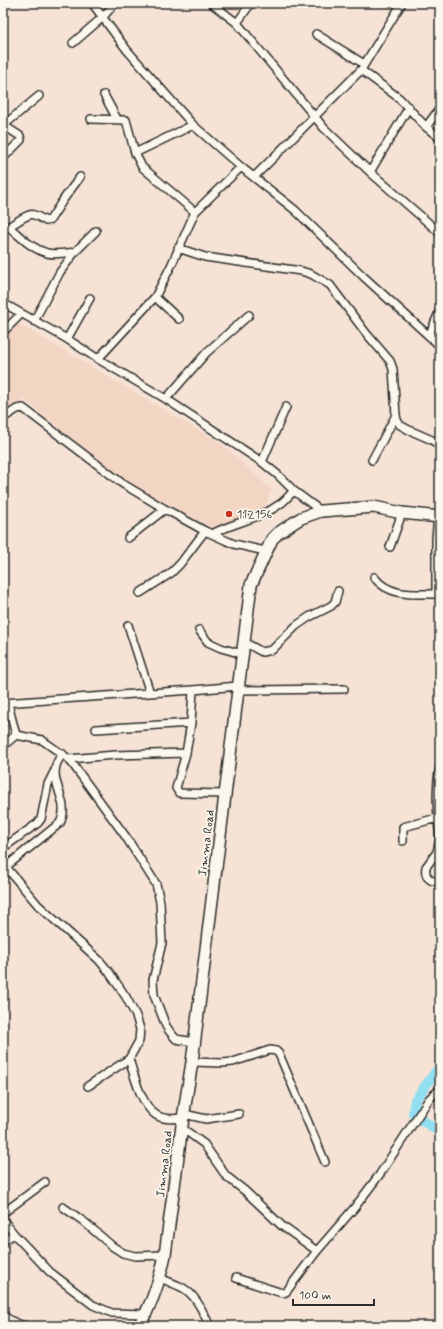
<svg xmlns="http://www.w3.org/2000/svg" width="443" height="1329" font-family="Mynerve,sans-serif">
<rect width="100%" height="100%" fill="#f6e3d5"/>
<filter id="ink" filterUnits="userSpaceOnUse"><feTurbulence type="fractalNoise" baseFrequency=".025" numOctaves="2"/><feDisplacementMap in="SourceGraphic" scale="8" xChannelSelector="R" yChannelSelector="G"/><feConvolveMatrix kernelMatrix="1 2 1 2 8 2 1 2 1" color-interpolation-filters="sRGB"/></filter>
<g filter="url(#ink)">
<!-- built -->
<path fill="#f3d5c4" d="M 17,323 L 222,444 L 272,490 L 259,519 L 215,530 L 123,480 L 25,400 L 3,416 L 3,337 Z"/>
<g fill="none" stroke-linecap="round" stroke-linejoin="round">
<!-- river -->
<path stroke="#91dff0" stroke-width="10" d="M 440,1066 L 415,1100 L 413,1114 L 438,1131 L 440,1135"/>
<!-- minor casing -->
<g stroke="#2b2b2b" stroke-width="10">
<path id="minor" d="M 92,3 L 127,50 L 193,125 L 241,167 L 295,210 L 364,277 L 440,346
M 211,3 L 237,23 L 324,128 L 370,172 L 440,233
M 237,23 L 251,3
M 316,34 L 364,64
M 73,43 L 103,17 L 115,3
M 361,70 L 399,98 L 426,127 L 440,138
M 104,95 L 117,119
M 91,119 L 126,120 L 135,153 L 142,167 L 195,212
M 3,125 L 20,136 L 21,140 L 3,158
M 4,125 L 39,96
M 426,127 L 440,108
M 135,153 L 193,125
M 370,172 L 409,107
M 254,177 L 361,70 L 402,3
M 10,228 C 21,237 32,249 47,253 C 56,255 66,253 75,252
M 3,229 C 12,227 27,212 34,215 C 38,216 42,219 46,221 L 50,220 L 63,200 L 80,177
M 178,248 L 205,257 L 301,271 L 311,274 L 330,285 L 366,333 L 390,361 L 393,369 L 396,415 L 397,420 L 400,425 L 409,430 L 432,440 L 440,446
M 155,297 L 179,319
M 3,303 L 67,339 L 98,359 L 166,399 L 262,462 L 278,475 L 294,491 L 321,511
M 34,321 L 60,272 L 75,252 L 96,231
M 3,332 L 21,314
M 429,336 L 440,310
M 67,339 L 90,298
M 98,359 L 155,297 L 171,266 L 195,212 L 241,167
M 166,399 L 207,352 L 249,315
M 3,418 L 17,409 L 23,408 L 123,484 L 165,509 L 205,531 L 234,544 L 265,551
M 372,460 L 396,415
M 262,462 L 286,407
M 438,516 L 436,539 L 436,594 L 440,594
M 212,534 C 234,522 260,519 280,504 C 285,501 289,495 294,491
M 128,538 L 165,509
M 390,547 L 402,513
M 374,577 C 389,597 414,594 436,594
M 140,593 L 171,573 L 180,564 L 205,531
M 128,625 L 150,693
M 199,630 L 208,642 L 221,648 L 242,654
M 244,642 L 262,652 L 272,650 L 296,626 L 309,617 L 331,606 L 335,602 L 338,591
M 193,690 L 191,723 L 186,753 L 176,788 L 179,793 L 225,794
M 237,690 L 344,689
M 3,703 L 193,690 L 238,686
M 96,729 L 191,723
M 16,735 L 42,740 L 69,759 L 126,837 L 156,884 L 160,902 L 162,943 L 153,980 L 154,995 L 166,1026 L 170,1032 L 176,1039 L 194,1042
M 3,746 L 16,735 L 8,704
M 69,759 L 115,755 L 186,753
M 440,767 C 435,790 437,814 440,837
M 440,838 L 437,852 L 426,867 C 424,877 431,883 440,881
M 403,841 L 403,827 L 437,818
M 3,848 L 38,823 L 41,819 L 48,784 L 54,772
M 3,862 L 6,867 L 38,905 L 99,960 L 109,972 L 126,997 L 136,1016 L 140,1029 L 139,1041 L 129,1059 C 134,1075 141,1105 156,1115 C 164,1120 174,1119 183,1118
M 3,869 L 60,823 C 73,799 41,777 63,754
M 192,1062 L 222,1063 L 233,1062 L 270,1050 L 276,1051 L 279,1054 L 325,1162
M 88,1086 L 129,1059
M 184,1114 L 206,1119 L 239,1114
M 182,1128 L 204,1144 L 226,1176 L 245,1191 L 282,1226 L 317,1251
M 63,1207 L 83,1221 L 112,1246 L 123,1253 L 135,1256 L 165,1255
M 3,1213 L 45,1182
M 3,1220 L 14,1234 L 50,1272 L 93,1305 L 112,1313 L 146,1314
M 3,1241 L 14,1234
M 161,1278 C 168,1282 176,1284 183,1288 C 197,1296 203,1313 210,1326
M 236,1278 L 279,1292 L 283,1293 L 286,1292 L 317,1251 L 355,1207 L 380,1174 L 429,1099 L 440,1089
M 3,1315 C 10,1321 17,1324 26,1326"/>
</g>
<!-- trunk casing -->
<g stroke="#2b2b2b" stroke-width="14">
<path id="trunk" d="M 139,1326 C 152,1304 160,1280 165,1255 L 183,1118 L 192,1062 L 251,585 L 272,539 L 278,533 L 301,518 L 321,511 L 374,507 L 402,513 L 440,517"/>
</g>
<!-- minor -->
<use href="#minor" stroke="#fbf7ec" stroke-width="7"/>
<!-- trunk -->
<use href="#trunk" stroke="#fbf7ec" stroke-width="11"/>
</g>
</g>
<!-- markers -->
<circle fill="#c8321e" stroke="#fbf7ec" stroke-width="1.5" cx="229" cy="514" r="4"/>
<g text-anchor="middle" stroke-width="3.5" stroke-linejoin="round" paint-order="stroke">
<!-- poi labels -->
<g font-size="12" fill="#2b2b2b" stroke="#fbf7ec" text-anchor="start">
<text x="237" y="518">112156</text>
</g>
<!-- street labels -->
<g font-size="12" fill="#2b2b2b" stroke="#fbf7ec">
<text transform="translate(206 843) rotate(-83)" y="4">Jimma Road</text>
<text transform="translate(164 1164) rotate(-83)" y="4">Jimma Road</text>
</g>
</g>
<!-- margin -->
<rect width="443" height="1329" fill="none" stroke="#fbf7ec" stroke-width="16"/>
<rect x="8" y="8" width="427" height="1313" fill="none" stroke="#2b2b2b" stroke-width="1.5" filter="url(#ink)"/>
<!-- scale -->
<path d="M293 1299v6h81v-6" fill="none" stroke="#2b2b2b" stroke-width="2"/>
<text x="299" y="1299" font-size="12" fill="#2b2b2b" stroke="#fbf7ec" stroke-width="3" paint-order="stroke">100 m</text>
</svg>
